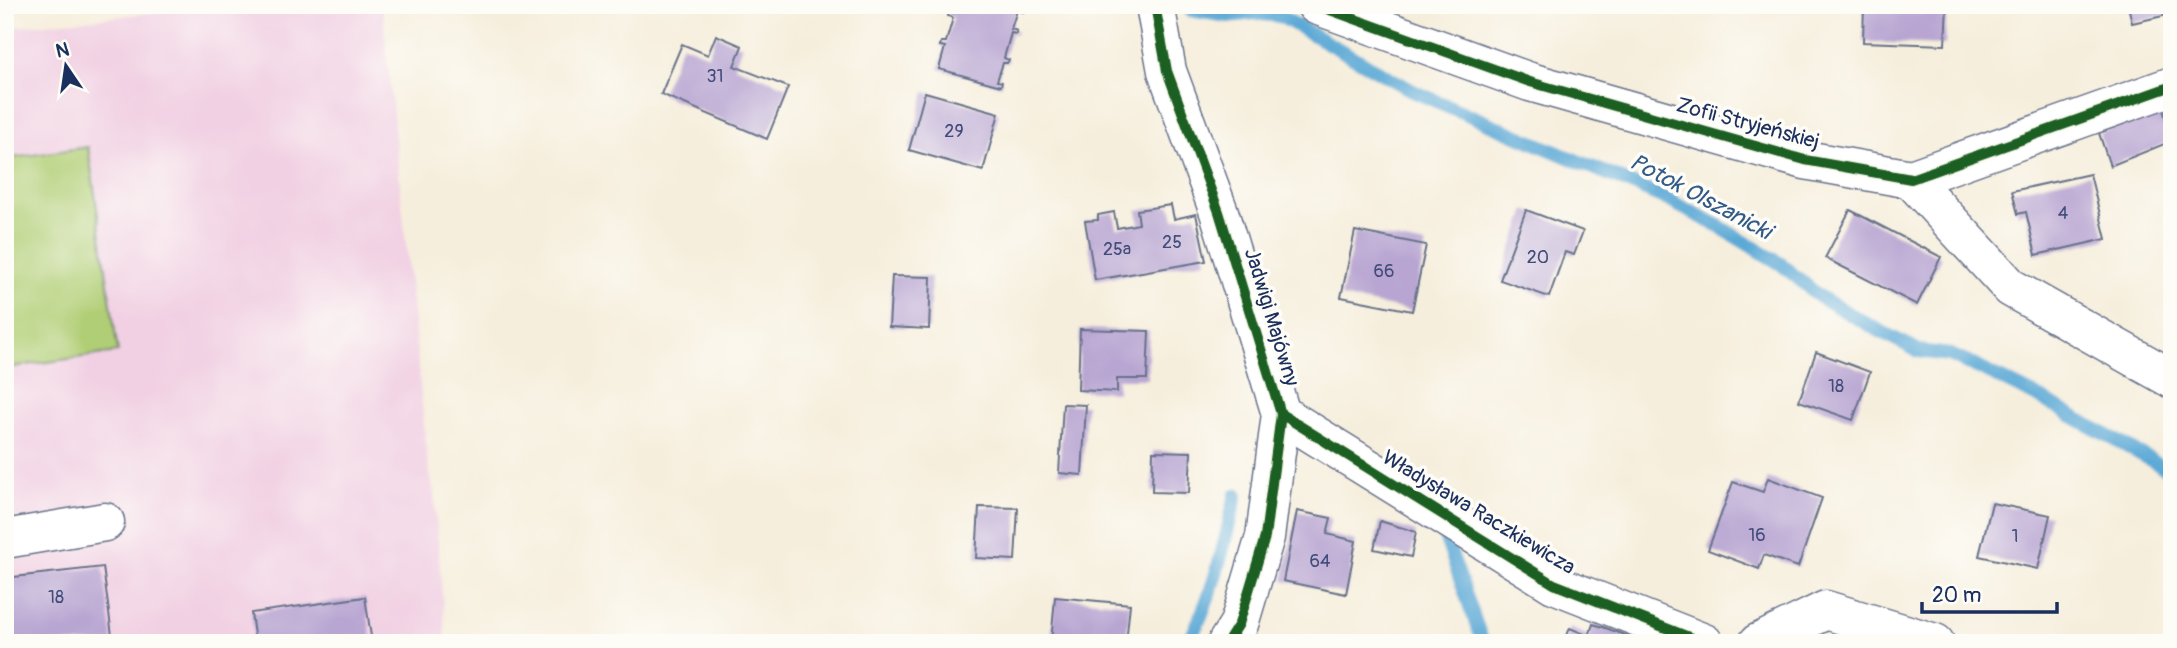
<svg xmlns="http://www.w3.org/2000/svg" width="2177" height="648" font-family="Pangolin,sans-serif">
<rect width="100%" height="100%" fill="#fdfcf7"/>
<filter id="ink" filterUnits="userSpaceOnUse"><feTurbulence type="fractalNoise" baseFrequency=".0143" numOctaves="2"/><feDisplacementMap in="SourceGraphic" scale="14" xChannelSelector="R" yChannelSelector="G"/><feConvolveMatrix kernelMatrix="1 2 1 2 8 2 1 2 1" color-interpolation-filters="sRGB"/></filter>
<filter id="wash" filterUnits="userSpaceOnUse"><feTurbulence type="fractalNoise" baseFrequency=".00686" numOctaves="4" result="noise"/><feDisplacementMap in="SourceGraphic" scale="28" xChannelSelector="R" yChannelSelector="G"/><feGaussianBlur stdDeviation="1.57" result="paint"/><feColorMatrix in="noise" values="0 0 0 0 0 0 0 0 0 0 0 0 0 0 0 0 0 1.4 0 .05"/><feComposite in="paint" operator="in"/></filter>
<g filter="url(#wash)">
<rect width="100%" height="100%" fill="#f6eedc"/>
<!-- built -->
<path fill="#f1d0e3" d="M 230,5 L 382,5 L 428,463 L 434,493 L 446,643 L 5,643 L 5,28 Z"/>
<!-- pitch -->
<path fill="#b0ce74" stroke="#667e69" stroke-width="2" d="M 88,147 L 118,352 L 5,368 L 5,159 Z"/>
<g fill="none" stroke-linecap="round" stroke-linejoin="round">
<!-- stream -->
<path stroke="#5ca9d6" stroke-width="14" d="M 1190,10 L 1228,16 L 1254,13 L 1280,16 L 1415,92 L 1662,197 L 1715,224 L 1781,264 L 1820,297 L 1878,330 L 1918,351 L 1950,355 L 1977,367 L 2044,400 L 2172,472
M 1446,539 L 1483,643
M 1188,643 C 1213,598 1224,544 1236,495"/>
</g>
<g id="blocks">
<!-- building -->
<path fill="#b8a5d2" d="M 956,5 L 1011,5 L 1024,9 L 1023,12 L 1017,10 L 1011,29 L 1017,31 L 1016,34 L 1011,33 L 1004,58 L 1009,60 L 1007,63 L 1003,63 L 997,81 L 1002,82 L 1001,86 L 939,69 L 945,47 L 940,46 L 941,42 L 946,42 L 953,18 L 948,16 L 949,12 L 954,13 Z
M 1864,5 L 1947,5 L 1945,45 L 1863,42 Z
M 2128,5 L 2172,5 L 2172,14 L 2132,23 Z
M 716,35 L 742,46 L 734,66 L 788,87 L 767,139 L 661,94 L 682,44 L 708,55 Z
M 925,92 L 999,113 L 983,171 L 909,150 Z
M 2163,109 L 2172,141 L 2110,166 L 2099,133 Z
M 2090,174 L 2106,239 L 2036,255 L 2026,212 L 2018,214 L 2012,191 Z
M 1171,205 L 1174,219 L 1196,214 L 1206,261 L 1095,280 L 1085,221 L 1098,220 L 1098,215 L 1114,212 L 1117,228 L 1139,224 L 1137,210 Z
M 1526,210 L 1583,231 L 1574,255 L 1565,252 L 1549,297 L 1500,280 Z
M 1850,210 L 1941,257 L 1917,305 L 1825,258 Z
M 1355,231 L 1426,245 L 1412,311 L 1341,297 Z
M 892,276 L 931,277 L 929,329 L 889,327 Z
M 1080,329 L 1149,331 L 1147,379 L 1117,379 L 1117,392 L 1078,390 Z
M 1816,352 L 1870,372 L 1853,420 L 1799,401 Z
M 1063,404 L 1086,405 L 1082,475 L 1059,473 Z
M 1153,451 L 1191,452 L 1189,493 L 1152,492 Z
M 1768,478 L 1822,498 L 1798,567 L 1764,555 L 1759,569 L 1708,550 L 1733,482 L 1763,492 Z
M 1992,503 L 2050,515 L 2038,569 L 1979,556 Z
M 979,507 L 1018,508 L 1015,560 L 976,558 Z
M 1297,511 L 1331,518 L 1327,534 L 1356,541 L 1346,594 L 1283,581 Z
M 1380,521 L 1416,532 L 1411,557 L 1374,549 Z
M 103,567 L 113,643 L 9,643 L 5,615 L 5,578 Z
M 365,597 L 372,643 L 255,643 L 251,613 Z
M 1055,597 L 1130,604 L 1126,643 L 1051,643 Z
M 1593,624 L 1603,627 L 1646,643 L 1564,643 L 1570,628 L 1589,636 Z
M 1452,639 L 1452,643 L 1434,643 L 1434,641 Z"/>
</g>
</g>
<g filter="url(#ink)">
<use href="#blocks" fill-opacity="0" stroke="#68728a" stroke-width="2"/>
<g fill="none" stroke-linecap="round" stroke-linejoin="round">
<!-- minor casing -->
<g stroke="#68728a" stroke-width="41">
<path id="minor" d="M 1155,5 L 1167,71 L 1219,212 L 1281,414 L 1265,537 L 1239,624 L 1227,643
M 1316,5 L 1530,82 L 1805,160 L 1911,179 L 2172,86
M 1911,179 L 2011,288 L 2172,379
M 1281,414 L 1554,584 L 1704,643
M 5,539 L 105,522
M 1758,643 L 1826,610 L 1935,643"/>
</g>
<!-- minor -->
<use href="#minor" stroke="#fff" stroke-width="38"/>
<!-- cycleway casing -->
<g stroke="#fdfcf7" stroke-width="15">
<path id="cycleway" d="M 1155,5 L 1167,71 L 1219,212 L 1281,414 L 1265,537 L 1239,624 L 1227,643
M 1316,5 L 1530,82 L 1805,160 L 1911,179 L 2172,86
M 1281,414 L 1554,584 L 1704,643"/>
</g>
<!-- cycleway -->
<use href="#cycleway" stroke="#1b5e20" stroke-width="10"/>
</g>
</g>
<g text-anchor="middle" stroke-width="7" stroke-linejoin="round" paint-order="stroke">
<!-- number labels -->
<g font-size="18" fill="#424c7b">
<text x="715" y="82">31</text>
<text x="954" y="137">29</text>
<text x="2063" y="219">4</text>
<text x="1172" y="248">25</text>
<text x="1117" y="255">25a</text>
<text x="1538" y="263">20</text>
<text x="1384" y="277">66</text>
<text x="1836" y="392">18</text>
<text x="1757" y="541">16</text>
<text x="2015" y="542">1</text>
<text x="1320" y="567">64</text>
<text x="56" y="603">18</text>
</g>
<!-- street labels -->
<g font-size="21" fill="#1b2f5e" stroke="#fdfcf7">
<text transform="translate(1748 123) rotate(15)" y="7">Zofii Stryjeńskiej</text>
<text transform="translate(1272 317) rotate(73)" y="7">Jadwigi Majówny</text>
<text transform="translate(1479 512) rotate(31)" y="7">Władysława Raczkiewicza</text>
</g>
<!-- water labels -->
<g font-size="23" font-style="italic" fill="#325a88" stroke="#fdfcf7">
<text transform="translate(1701 196) rotate(28)" y="8">Potok Olszanicki</text>
</g>
</g>
<!-- margin -->
<rect width="2177" height="648" fill="none" stroke="#fdfcf7" stroke-width="28"/>
<!-- north arrow -->
<g transform="translate(66 66) rotate(347)" stroke="#fdfcf7" stroke-width="5" paint-order="stroke">
<path d="M0-5L12 26L0 18L-12 26Z" fill="#1b2f5e"/>
<text y="-10" font-size="19" font-weight="bold" text-anchor="middle" fill="#1b2f5e">N</text>
</g>
<!-- scale -->
<path d="M1922 602v10h135v-10" fill="none" stroke="#1b2f5e" stroke-width="3.5"/>
<text x="1932" y="602" font-size="21" fill="#1b2f5e" stroke="#fdfcf7" stroke-width="5" paint-order="stroke">20 m</text>
</svg>
